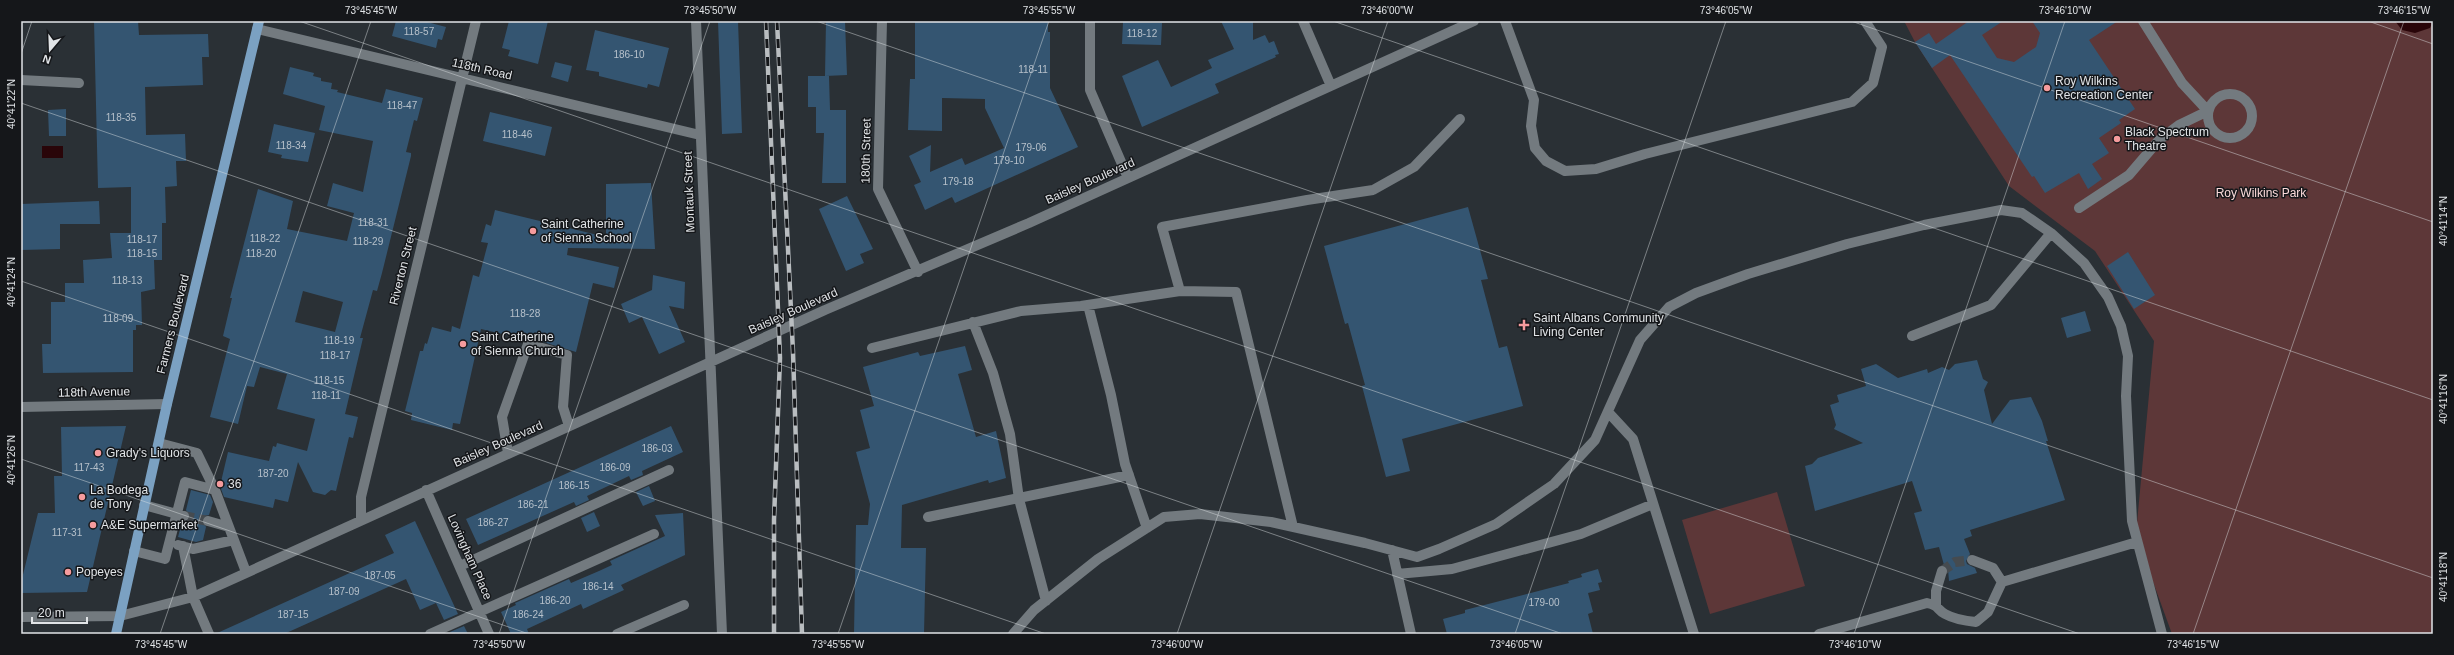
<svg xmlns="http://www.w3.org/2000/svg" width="2454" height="655" font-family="Arial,sans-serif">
<rect width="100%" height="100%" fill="#2a3035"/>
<!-- green -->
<path fill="#5d3738" d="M 1904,21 L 2433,21 L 2433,634 L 2172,634 L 2152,579 L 2137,523 L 2154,341 L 2095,251 L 2009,186 L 1915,42 Z
M 1777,492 L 1805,586 L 1710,614 L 1682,520 Z"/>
<!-- water -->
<path fill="#290509" d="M 2395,21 L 2433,21 L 2430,28 L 2415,33 L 2402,30 Z
M 42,146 L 63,146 L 63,158 L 42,158 Z"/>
<!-- building -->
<path fill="#345571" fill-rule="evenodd" d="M 94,21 L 138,21 L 139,35 L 208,34 L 209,57 L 202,57 L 203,85 L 145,87 L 146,135 L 185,134 L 186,161 L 176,161 L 177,186 L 165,187 L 166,223 L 162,223 L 162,260 L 154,260 L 155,289 L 141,292 L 142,325 L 136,325 L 136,330 L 133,330 L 133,372 L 43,373 L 42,344 L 51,344 L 51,302 L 65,302 L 65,283 L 84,283 L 83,260 L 112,258 L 110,233 L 131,233 L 131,187 L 98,188 Z
M 396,21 L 423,21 L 446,27 L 442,40 L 438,39 L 436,48 L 392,36 Z
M 509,21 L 548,21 L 538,64 L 508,56 L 510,50 L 502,48 Z
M 718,21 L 738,21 L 742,133 L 722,134 Z
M 826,21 L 845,21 L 847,75 L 825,76 Z
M 915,21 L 1048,21 L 1048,32 L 1050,32 L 1050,88 L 1078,147 L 955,203 L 952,197 L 925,210 L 914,185 L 921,182 L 909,156 L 931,145 L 930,172 L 962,158 L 965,165 L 1004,148 L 985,108 L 985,99 L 942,98 L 942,131 L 908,130 L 910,79 L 915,79 Z
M 1221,21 L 1253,21 L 1253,40 L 1265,35 L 1269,43 L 1274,41 L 1279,54 L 1275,55 L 1276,57 L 1215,84 L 1219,93 L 1142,127 L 1122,76 L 1158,60 L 1171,87 L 1212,68 L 1208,60 L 1234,49 Z
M 1969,21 L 2003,21 L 1982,35 L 1997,58 L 2014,62 L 2036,47 L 2040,33 L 2032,21 L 2118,21 L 2089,40 L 2135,109 L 2119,120 L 2121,123 L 2099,138 L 2109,153 L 2092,164 L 2102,179 L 2088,189 L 2079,173 L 2045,193 L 2034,176 L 2032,177 L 1950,55 L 1932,68 L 1915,42 L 1929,33 L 1936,44 Z
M 1123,22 L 1162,23 L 1161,45 L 1122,44 Z
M 595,30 L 669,48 L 659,87 L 648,84 L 647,88 L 599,76 L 599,72 L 586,70 Z
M 555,62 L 572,66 L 568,82 L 551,77 Z
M 290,67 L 314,73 L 313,76 L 321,78 L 321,81 L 332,83 L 331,89 L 338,90 L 337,92 L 382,103 L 386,89 L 423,98 L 417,121 L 414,120 L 406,152 L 411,153 L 411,156 L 382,273 L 377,291 L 373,290 L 360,338 L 363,338 L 345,414 L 358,417 L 353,438 L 349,437 L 336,491 L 331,490 L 325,495 L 313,492 L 298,462 L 288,502 L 275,499 L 273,508 L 224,497 L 220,486 L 228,452 L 269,461 L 273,446 L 276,447 L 277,443 L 307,451 L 315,419 L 277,409 L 287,374 L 260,367 L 254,387 L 247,386 L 238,424 L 210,417 L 230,339 L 223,336 L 232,298 L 230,298 L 258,189 L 293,201 L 287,229 L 347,241 L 354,213 L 327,206 L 333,183 L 363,192 L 373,141 L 319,130 L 325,106 L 283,94 ZM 303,291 L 343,302 L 335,332 L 295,322 Z
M 808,76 L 829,76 L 830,110 L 846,110 L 846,183 L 822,183 L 824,133 L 816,133 L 816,107 L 808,107 Z
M 66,109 L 66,136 L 49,136 L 48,110 Z
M 490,112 L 552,127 L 545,156 L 483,141 Z
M 274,124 L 315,133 L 308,162 L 281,158 L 282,155 L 268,152 Z
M 651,183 L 655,249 L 568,248 L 567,255 L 619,267 L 614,288 L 593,283 L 576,352 L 530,338 L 524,339 L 481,329 L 460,424 L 453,423 L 452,430 L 411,420 L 412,413 L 405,411 L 420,351 L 423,351 L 425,343 L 427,344 L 432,327 L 451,332 L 452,326 L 460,329 L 473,275 L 479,277 L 488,243 L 481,242 L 486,224 L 491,226 L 495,210 L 606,237 L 606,184 Z
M 847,196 L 873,249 L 860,254 L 864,263 L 846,271 L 819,209 Z
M 99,201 L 100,224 L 60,224 L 60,249 L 21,250 L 21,204 Z
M 1468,207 L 1488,279 L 1481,280 L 1499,348 L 1507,346 L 1523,406 L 1402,439 L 1410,471 L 1386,477 L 1362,386 L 1365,385 L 1348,323 L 1345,324 L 1324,246 Z
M 2128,252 L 2155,295 L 2134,309 L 2107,266 Z
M 653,275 L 685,282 L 684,309 L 669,306 L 685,342 L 659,354 L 642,317 L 629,323 L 621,304 L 652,290 Z
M 2085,311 L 2091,331 L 2067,338 L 2061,318 Z
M 965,346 L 972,370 L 958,374 L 976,437 L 996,431 L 1006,478 L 989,483 L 988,480 L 902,505 L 901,548 L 926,548 L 924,634 L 854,634 L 856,525 L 868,525 L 870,504 L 856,452 L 870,448 L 860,410 L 874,406 L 863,367 L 918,352 L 920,356 Z
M 1977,360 L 1983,379 L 1988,382 L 1984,390 L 1992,424 L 2010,400 L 2031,397 L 2042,421 L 2048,441 L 2046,441 L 2065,500 L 1970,530 L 1972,536 L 1964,539 L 1970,554 L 1966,561 L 1967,564 L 1975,568 L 1977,573 L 1949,581 L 1948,569 L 1944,565 L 1939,547 L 1925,550 L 1914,513 L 1922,511 L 1912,481 L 1815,511 L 1805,466 L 1812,464 L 1818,458 L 1863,443 L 1834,429 L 1836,425 L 1830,405 L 1839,402 L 1837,395 L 1866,386 L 1861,369 L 1876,364 L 1898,378 L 1927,369 L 1928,373 L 1942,367 L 1949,370 L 1955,364 Z
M 126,426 L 87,592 L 21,593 L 21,583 L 38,513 L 55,513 L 54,476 L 62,476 L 61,427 Z
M 671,426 L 683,452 L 642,471 L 643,475 L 631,480 L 629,476 L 587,496 L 589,500 L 576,506 L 574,502 L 478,545 L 466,519 Z
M 649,486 L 655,501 L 643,506 L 636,492 Z
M 191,490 L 210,495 L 213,502 L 209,515 L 204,516 L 202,520 L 206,527 L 203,540 L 196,542 L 178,537 L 182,522 L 188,521 L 190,517 L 186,510 Z
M 594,512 L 600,526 L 587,532 L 581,518 Z
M 683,513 L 685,555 L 621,585 L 624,590 L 611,596 L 583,609 L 581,604 L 527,629 L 529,634 L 511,634 L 501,612 L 516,605 L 515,603 L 569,579 L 571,583 L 599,571 L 612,565 L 610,561 L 665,536 L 655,515 Z
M 415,521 L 458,614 L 444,620 L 436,603 L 420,610 L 406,579 L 284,634 L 215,634 L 394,553 L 385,535 Z
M 1598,569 L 1602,582 L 1598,583 L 1600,590 L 1588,593 L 1593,612 L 1588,614 L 1593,634 L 1447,634 L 1443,619 L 1465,613 L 1465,610 L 1569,583 L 1568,581 L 1582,577 L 1581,574 Z
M 464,626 L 468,634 L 451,634 L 450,632 Z"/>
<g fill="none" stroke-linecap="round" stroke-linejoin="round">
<!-- minor-tunnel -->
<path stroke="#454b50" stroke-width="10" stroke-dasharray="10 5" stroke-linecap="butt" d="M 184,516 L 208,521
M 1942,571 L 1955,562 L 1972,560"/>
<!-- minor -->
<path stroke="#737a7f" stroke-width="10" d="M 696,21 L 722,634
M 882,21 L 878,189 L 918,272
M 1090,21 L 1090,90 L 1128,178
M 1303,21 L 1331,86
M 1505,21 L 1534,100 L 1531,126 L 1535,148 L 1546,161 L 1565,171 L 1596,169 L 1645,154 L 1852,102 L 1873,83 L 1882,47 L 1865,21
M 257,29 L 700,135
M 21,80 L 79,83
M2208 116a22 22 0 1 1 44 0a22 22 0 1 1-44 0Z
M 2079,208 L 2129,175 L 2159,140 L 2179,125 L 2208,111 L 2182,83 L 2143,21
M 1180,291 L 1236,292 L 1293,527
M 1088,305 L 1111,395 L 1125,464 L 1147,528
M 973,322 L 993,373 L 1010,434 L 1019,499 L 1046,601
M 1912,336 L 1991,305 L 2051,233
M 872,348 L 1021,311 L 1081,306 L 1180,291 L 1162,227 L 1307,200 L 1373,190 L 1414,167 L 1460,119
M 21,407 L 167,404
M 1608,412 L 1633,439 L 1694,634
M 159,443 L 197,453 L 215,490 L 246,572
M 508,453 L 502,417 L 528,344 L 567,355 L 563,407 L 569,426
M 426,490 L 489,634
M 144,505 L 184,516
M 928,517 L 1129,475
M 361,519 L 361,497 L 476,21
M 208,521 L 229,527
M 178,545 L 193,549 L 234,540
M 183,546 L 193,597 L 209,634
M 1392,550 L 1411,634
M 134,551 L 165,559 L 185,482 L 215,490
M 1972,560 L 1993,568 L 2002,582
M 460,566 L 669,470
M 1397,574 L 1452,569 L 1581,534 L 1653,504
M 1936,605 L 1936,591 L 1942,571
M 21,617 L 120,616 L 193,597 L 825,310 L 1029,223 L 1474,21
M 430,634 L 654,534
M 617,634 L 684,605
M 1013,634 L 1034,610 L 1098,559 L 1164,517 L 1200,514 L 1271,522 L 1365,543 L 1417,557 L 1439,549 L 1496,524 L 1554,484 L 1595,440 L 1640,340 L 1669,307 L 1696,293 L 1748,274 L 1847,244 L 1924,225 L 2001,210 L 2022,213 L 2051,233 L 2084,263 L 2108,297 L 2121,326 L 2128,356 L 2126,396 L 2132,521 L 2162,634
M 1819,634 L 1927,603 C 1940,606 1936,609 1945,614 C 1954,619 1965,621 1976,622 L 1988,612 L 2002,582 L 2137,542"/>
<!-- major -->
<path stroke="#7ba1c2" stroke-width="10" d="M 116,634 L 167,404 L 259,21"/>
<!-- rail casing -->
<g stroke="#b9bdc0" stroke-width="4.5">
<path id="rail" d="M 766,21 L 780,358 L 774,520 L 774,634
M 777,21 L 793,352 L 802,634"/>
</g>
<!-- rail -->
<use href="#rail" stroke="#15171a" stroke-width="3" stroke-dasharray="9" stroke-linecap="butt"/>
</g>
<!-- ticks -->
<path fill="none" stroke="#e1e4e7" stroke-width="1" stroke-opacity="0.45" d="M 299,21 L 2080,634M 816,21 L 2433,578M 1333,21 L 2433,400M 1851,21 L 2433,222M 2368,21 L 2433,44M 21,54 L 32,21M 21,103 L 1563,634M 21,281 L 1046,634M 21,459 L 529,634M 160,634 L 371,21M 499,634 L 710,21M 838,634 L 1049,21M 1177,634 L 1388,21M 1515,634 L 1726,21M 1854,634 L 2065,21M 2193,634 L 2404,21"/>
<!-- markers -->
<g fill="#f59b9d" stroke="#15171a" stroke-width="1.5">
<circle cx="2047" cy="88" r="4"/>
<circle cx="2117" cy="139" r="4"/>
<circle cx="533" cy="231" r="4"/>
<path d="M1522 319h4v4h4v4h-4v4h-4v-4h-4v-4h4z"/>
<circle cx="463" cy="344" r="4"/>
<circle cx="98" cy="453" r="4"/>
<circle cx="220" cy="484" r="4"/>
<circle cx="82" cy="497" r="4"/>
<circle cx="93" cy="525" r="4"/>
<circle cx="68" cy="572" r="4"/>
</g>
<g text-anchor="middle" stroke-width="3" stroke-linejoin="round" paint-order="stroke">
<!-- number labels -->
<g font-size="10" fill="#b6c0ca">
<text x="419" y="35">118-57</text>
<text x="1142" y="37">118-12</text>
<text x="629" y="58">186-10</text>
<text x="1033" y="73">118-11</text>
<text x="402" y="109">118-47</text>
<text x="121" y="121">118-35</text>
<text x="517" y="138">118-46</text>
<text x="291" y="149">118-34</text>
<text x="1031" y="151">179-06</text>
<text x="1009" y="164">179-10</text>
<text x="958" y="185">179-18</text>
<text x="373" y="226">118-31</text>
<text x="265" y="242">118-22</text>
<text x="142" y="243">118-17</text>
<text x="368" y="245">118-29</text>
<text x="142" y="257">118-15</text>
<text x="261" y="257">118-20</text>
<text x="127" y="284">118-13</text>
<text x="525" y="317">118-28</text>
<text x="118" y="322">118-09</text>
<text x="339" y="344">118-19</text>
<text x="335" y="359">118-17</text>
<text x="329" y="384">118-15</text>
<text x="326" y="399">118-11</text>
<text x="657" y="452">186-03</text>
<text x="89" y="471">117-43</text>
<text x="615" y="471">186-09</text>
<text x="273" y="477">187-20</text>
<text x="574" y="489">186-15</text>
<text x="533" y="508">186-21</text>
<text x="493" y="526">186-27</text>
<text x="67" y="536">117-31</text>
<text x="380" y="579">187-05</text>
<text x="598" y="590">186-14</text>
<text x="344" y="595">187-09</text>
<text x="555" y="604">186-20</text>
<text x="1544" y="606">179-00</text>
<text x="293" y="618">187-15</text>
<text x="528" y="618">186-24</text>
</g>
<!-- street labels -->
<g font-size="12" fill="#e1e4e7" stroke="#15171a">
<text transform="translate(482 69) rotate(13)" y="4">118th Road</text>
<text transform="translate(866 151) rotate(-89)" y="4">180th Street</text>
<text transform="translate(1090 181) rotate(-24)" y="4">Baisley Boulevard</text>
<text transform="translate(689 192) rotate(-92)" y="4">Montauk Street</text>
<text transform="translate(403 266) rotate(-76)" y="4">Riverton Street</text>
<text transform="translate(793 311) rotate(-24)" y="4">Baisley Boulevard</text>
<text transform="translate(173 324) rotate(-76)" y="4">Farmers Boulevard</text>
<text transform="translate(94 392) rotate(-1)" y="4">118th Avenue</text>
<text transform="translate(498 444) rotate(-24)" y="4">Baisley Boulevard</text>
<text transform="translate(470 557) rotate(66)" y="4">Lovingham Place</text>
</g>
<!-- poi labels -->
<g font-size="12" fill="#e1e4e7" stroke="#15171a" text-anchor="start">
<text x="2055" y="85">Roy Wilkins<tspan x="2055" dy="14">Recreation Center</tspan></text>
<text x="2125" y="136">Black Spectrum<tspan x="2125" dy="14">Theatre</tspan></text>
<text x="541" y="228">Saint Catherine<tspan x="541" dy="14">of Sienna School</tspan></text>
<text x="1533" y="322">Saint Albans Community<tspan x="1533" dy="14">Living Center</tspan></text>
<text x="471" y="341">Saint Catherine<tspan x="471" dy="14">of Sienna Church</tspan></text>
<text x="106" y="457">Grady's Liquors</text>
<text x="228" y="488">36</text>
<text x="90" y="494">La Bodega<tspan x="90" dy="14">de Tony</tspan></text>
<text x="101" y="529">A&amp;E Supermarket</text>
<text x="76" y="576">Popeyes</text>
</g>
<!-- park labels -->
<g font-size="12" fill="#fbdada" stroke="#15171a">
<text x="2261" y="197">Roy Wilkins Park</text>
</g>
</g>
<!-- border -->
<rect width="2454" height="655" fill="none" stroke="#15171a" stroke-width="44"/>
<!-- north arrow -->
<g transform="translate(50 50) rotate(199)" stroke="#15171a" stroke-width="3" paint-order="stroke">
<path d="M0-3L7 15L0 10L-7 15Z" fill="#e1e4e7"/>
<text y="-6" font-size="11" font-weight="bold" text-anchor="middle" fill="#e1e4e7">N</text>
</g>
<!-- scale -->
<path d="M32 617v6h55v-6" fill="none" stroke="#e1e4e7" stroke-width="2"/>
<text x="38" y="617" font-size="12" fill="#e1e4e7" stroke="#15171a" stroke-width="3" paint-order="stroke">20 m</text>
<rect x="22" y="22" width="2410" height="611" fill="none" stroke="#e1e4e7" stroke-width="1.5"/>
<g font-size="10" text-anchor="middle" fill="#e1e4e7">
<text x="371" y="14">73°45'45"W</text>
<text x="710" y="14">73°45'50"W</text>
<text x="1049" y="14">73°45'55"W</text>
<text x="1387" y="14">73°46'00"W</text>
<text x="1726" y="14">73°46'05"W</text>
<text x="2065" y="14">73°46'10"W</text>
<text x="2404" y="14">73°46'15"W</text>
<text transform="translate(11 104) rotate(-90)" y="4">40°41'22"N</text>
<text transform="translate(2443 221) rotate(-90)" y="4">40°41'14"N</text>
<text transform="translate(11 282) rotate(-90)" y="4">40°41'24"N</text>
<text transform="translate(2443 399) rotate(-90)" y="4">40°41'16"N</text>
<text transform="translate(11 460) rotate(-90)" y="4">40°41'26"N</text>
<text transform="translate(2443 577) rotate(-90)" y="4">40°41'18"N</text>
<text x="161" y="648">73°45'45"W</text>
<text x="499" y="648">73°45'50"W</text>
<text x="838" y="648">73°45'55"W</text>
<text x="1177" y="648">73°46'00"W</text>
<text x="1516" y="648">73°46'05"W</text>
<text x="1855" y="648">73°46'10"W</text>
<text x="2193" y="648">73°46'15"W</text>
</g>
</svg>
